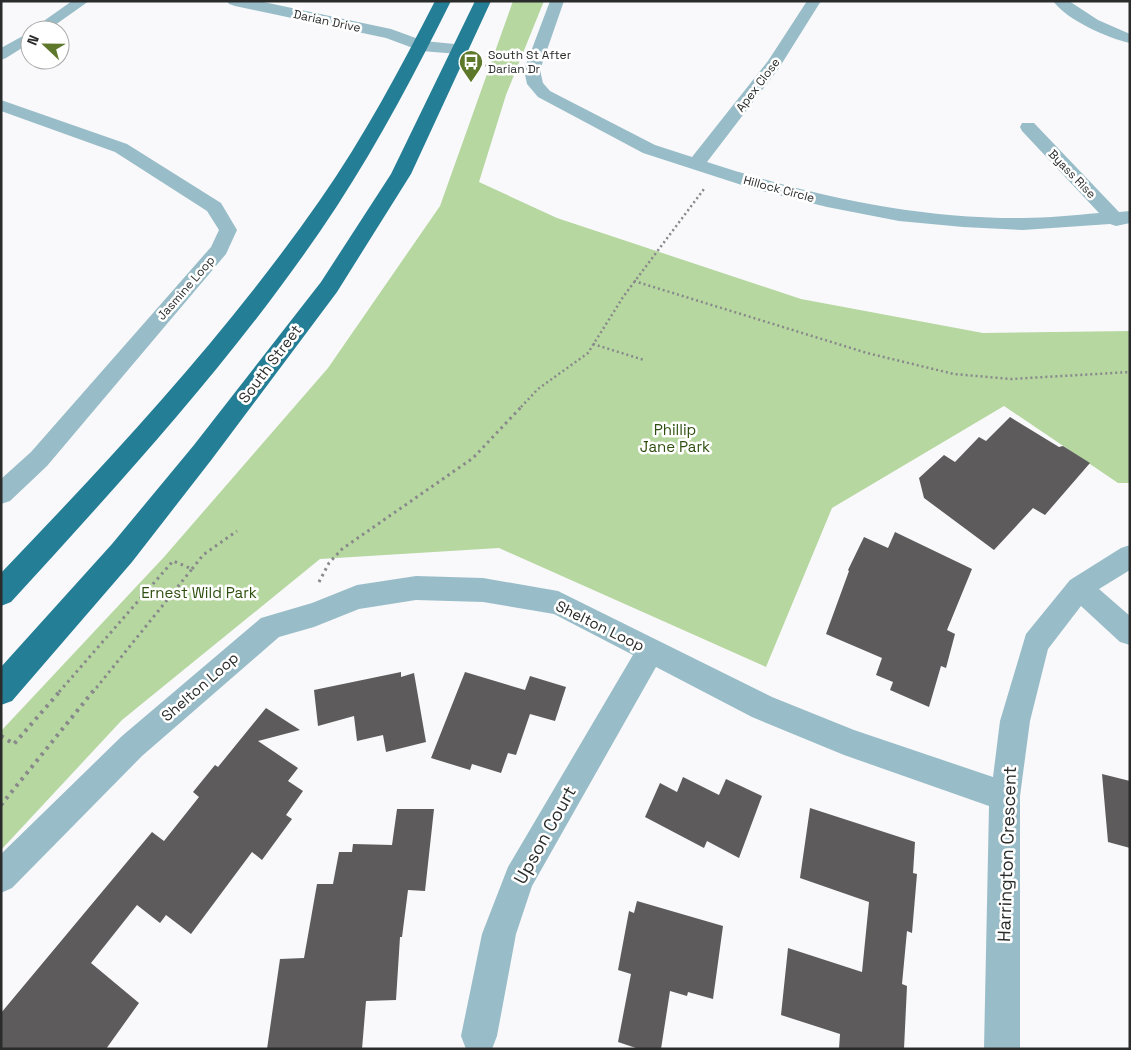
<svg xmlns="http://www.w3.org/2000/svg" width="1131" height="1050" font-family="'Space Grotesk',sans-serif">
<rect width="100%" height="100%" fill="#f9f9fb"/>
<!-- green -->
<path fill="#b7d7a1" d="M 513,1 L 544,1 L 506,95 L 479,182 L 557,218 L 801,299 L 983,333 L 1130,331 L 1130,483 L 1118,483 L 1004,406 L 832,508 L 766,667 L 499,548 L 320,559 L 122,720 L 1,850 L 1,731 L 164,557 L 328,368 L 440,206 Z"/>
<!-- building -->
<path fill="#5d5b5c" d="M 1010,417 L 1059,447 L 1063,446 L 1090,463 L 1045,515 L 1033,508 L 994,550 L 924,498 L 919,478 L 944,455 L 955,462 L 979,437 L 986,441 Z
M 895,532 L 972,569 L 947,630 L 955,634 L 946,668 L 941,666 L 929,707 L 890,690 L 893,682 L 876,675 L 882,658 L 826,634 L 849,571 L 848,570 L 864,537 L 888,548 Z
M 401,672 L 401,677 L 414,673 L 426,742 L 386,752 L 383,735 L 357,741 L 354,716 L 318,726 L 314,690 Z
M 465,672 L 525,690 L 530,676 L 566,687 L 555,721 L 530,714 L 516,755 L 508,753 L 501,773 L 472,764 L 470,770 L 431,758 Z
M 266,708 L 300,730 L 258,741 L 298,768 L 288,781 L 303,791 L 286,815 L 292,819 L 262,860 L 252,852 L 191,934 L 166,915 L 160,923 L 137,905 L 91,963 L 139,1003 L 106,1049 L 1,1049 L 1,1013 L 152,832 L 164,841 L 199,797 L 193,792 L 215,765 L 218,767 Z
M 1102,774 L 1130,781 L 1130,848 L 1108,842 Z
M 683,777 L 719,795 L 726,779 L 762,796 L 739,858 L 707,841 L 704,848 L 645,817 L 660,783 L 677,792 Z
M 810,808 L 915,842 L 913,873 L 917,874 L 912,933 L 907,931 L 902,984 L 907,986 L 904,1049 L 839,1049 L 840,1034 L 781,1015 L 788,948 L 862,972 L 869,902 L 800,878 Z
M 397,809 L 434,809 L 425,891 L 408,890 L 402,937 L 400,937 L 396,1000 L 366,1001 L 362,1049 L 267,1049 L 280,959 L 304,958 L 317,884 L 333,884 L 339,852 L 352,852 L 353,844 L 392,845 Z
M 637,901 L 723,926 L 713,999 L 688,992 L 687,996 L 670,991 L 661,1049 L 639,1049 L 618,1042 L 631,974 L 618,970 L 629,911 L 634,913 Z"/>
<g fill="none" stroke-linecap="round" stroke-linejoin="round">
<!-- path-far3 -->
<path stroke="#88898a" stroke-width="2" stroke-dasharray="2 2.5" stroke-linecap="butt" d="M 481,65 L 510,68"/>
<!-- path-far2 -->
<path stroke="#88898a" stroke-width="2.5" stroke-dasharray="2 3" stroke-linecap="butt" d="M 634,281 L 867,353 L 954,374 L 1011,379 L 1130,372
M 593,344 L 644,360
M 521,407 L 538,389 L 588,353 L 623,297 L 704,189"/>
<!-- path-far1 -->
<path stroke="#88898a" stroke-width="3" stroke-dasharray="2.5 4" stroke-linecap="butt" d="M 192,569 L 203,555 L 237,531
M 319,582 L 329,563 L 342,549 L 473,458 L 523,405
M 59,692 L 173,561 L 192,569 L 93,692"/>
<!-- path -->
<path stroke="#88898a" stroke-width="4" stroke-dasharray="3 5" stroke-linecap="butt" d="M 1,736 L 14,744 L 61,690
M 1,805 L 94,690"/>
<!-- minor -->
<path fill="#99bdc8" fill-rule="evenodd" d="M 72,1 L 89,1 L 48,30 L 31,30 Z
M 550,1 L 564,1 L 540,70 L 543,83 L 550,91 L 655,145 L 692,157 L 768,61 L 807,1 L 821,1 L 779,68 L 707,162 C 809,195 916,219 1023,218 C 1048,218 1074,215 1099,213 L 1022,131 L 1020,127 L 1022,123 L 1034,123 L 1119,212 L 1130,211 L 1130,223 L 1116,226 L 1110,224 L 1023,230 L 963,227 L 899,221 L 827,207 L 754,189 L 643,153 L 538,97 L 527,84 L 524,70 Z
M 1053,1 L 1069,1 L 1098,20 L 1130,34 L 1130,43 C 1107,38 1067,20 1053,1 Z
M 30,32 L 30,43 L 6,58 L 1,60 L 1,48 Z
M 1,100 L 127,144 L 221,203 L 237,230 L 226,254 L 47,466 L 10,501 L 1,504 L 1,479 L 31,452 L 211,247 L 219,230 L 207,211 L 115,152 L 1,111 Z
M 1130,545 L 1130,570 L 1099,589 L 1130,616 L 1130,645 L 1120,642 L 1081,606 L 1048,649 L 1030,721 L 1020,796 L 1020,1049 L 984,1049 L 989,806 L 844,755 L 752,717 L 656,667 L 532,886 L 516,934 L 497,1036 L 492,1049 L 466,1049 L 461,1036 L 482,934 L 508,867 L 633,655 L 554,614 L 483,602 L 416,600 L 359,609 L 314,627 L 279,637 L 142,756 L 12,888 L 1,893 L 1,854 L 122,736 L 261,618 L 312,603 L 357,585 L 416,576 L 483,578 L 558,591 L 772,697 L 854,730 L 993,777 L 1000,721 L 1026,634 L 1070,580 L 1121,548 Z"/>
<!-- tertiary -->
<path fill="#99bdc8" fill-rule="evenodd" d="M 227,1 L 259,1 L 391,29 L 424,41 L 465,45 L 467,49 L 465,53 L 459,54 L 421,51 L 386,38 L 235,6 L 229,4 Z"/>
<!-- trunk -->
<path fill="#247e96" fill-rule="evenodd" d="M 435,1 L 451,1 C 416,71 380,140 337,206 C 243,349 126,476 11,602 L 1,606 L 1,573 C 114,455 226,335 320,200 C 364,137 400,69 435,1 Z
M 475,1 L 491,1 L 411,174 L 337,292 L 212,459 L 132,562 L 12,701 L 1,705 L 1,667 L 112,544 L 194,445 L 321,282 L 391,174 Z"/>
</g>
<!-- icons -->
<defs>
<g id="bus-pin" transform="scale(1.25)"><path d="M0 17L-7.5 6A9.5 9.5 0 1 1 7.5 6Z" fill="#5e782b" stroke="#fff"/><path d="M-5-6H5V4H4V6H2V4H-2V6H-4V4H-5ZM-3.5-4V0h7V-4ZM-3.5 1.2v1.5H-2V1.2ZM2 1.2v1.5H3.5V1.2Z" fill="#fff"/></g>
</defs>
<g fill-rule="evenodd">
<use href="#bus-pin" x="471" y="62"/>
</g>
<g text-anchor="middle" stroke-width="5" stroke-linejoin="round" paint-order="stroke">
<!-- far-street labels -->
<g font-size="12" fill="#2a2b2b" stroke="#fff">
<text transform="translate(327 21) rotate(12)" y="4">Darian Drive</text>
<text transform="translate(758 85) rotate(-53)" y="4">Apex Close</text>
<text transform="translate(1072 174) rotate(46)" y="4">Byass Rise</text>
<text transform="translate(779 189) rotate(15)" y="4">Hillock Circle</text>
<text transform="translate(186 288) rotate(-49)" y="4">Jasmine Loop</text>
</g>
<!-- far-poi labels -->
<g font-size="12" fill="#2a2b2b" stroke="#fff" text-anchor="start">
<text x="488" y="59">South St After<tspan x="488" dy="14">Darian Dr</tspan></text>
</g>
<!-- street labels -->
<g font-size="15" fill="#2a2b2b" stroke="#fff">
<text transform="translate(270 364) rotate(-53)" y="5">South Street</text>
<text transform="translate(600 626) rotate(26)" y="5">Shelton Loop</text>
<text transform="translate(200 687) rotate(-41)" y="5">Shelton Loop</text>
</g>
<!-- park labels -->
<g font-size="15" fill="#2e4f0f" stroke="#fff">
<text x="675" y="435">Phillip<tspan x="675" dy="17">Jane Park</tspan></text>
<text x="199" y="598">Ernest Wild Park</text>
</g>
<!-- near-street labels -->
<g font-size="18" fill="#2a2b2b" stroke="#fff">
<text transform="translate(545 835) rotate(-61)" y="6">Upson Court</text>
<text transform="translate(1007 854) rotate(-88)" y="6">Harrington Crescent</text>
</g>
</g>
<!-- border -->
<rect width="1131" height="1050" fill="none" stroke="#2a2b2b" stroke-width="5"/>
<!-- north arrow -->
<g transform="translate(45 45) rotate(292)"><circle r="24" fill="#ffffff" stroke="#aaaaaa"/>
<path d="M0-4L9 19L0 12L-9 19Z" fill="#5e782b"/>
<text y="-8" font-size="14" font-weight="bold" text-anchor="middle" fill="#2a2b2b">N</text>
</g>
</svg>
